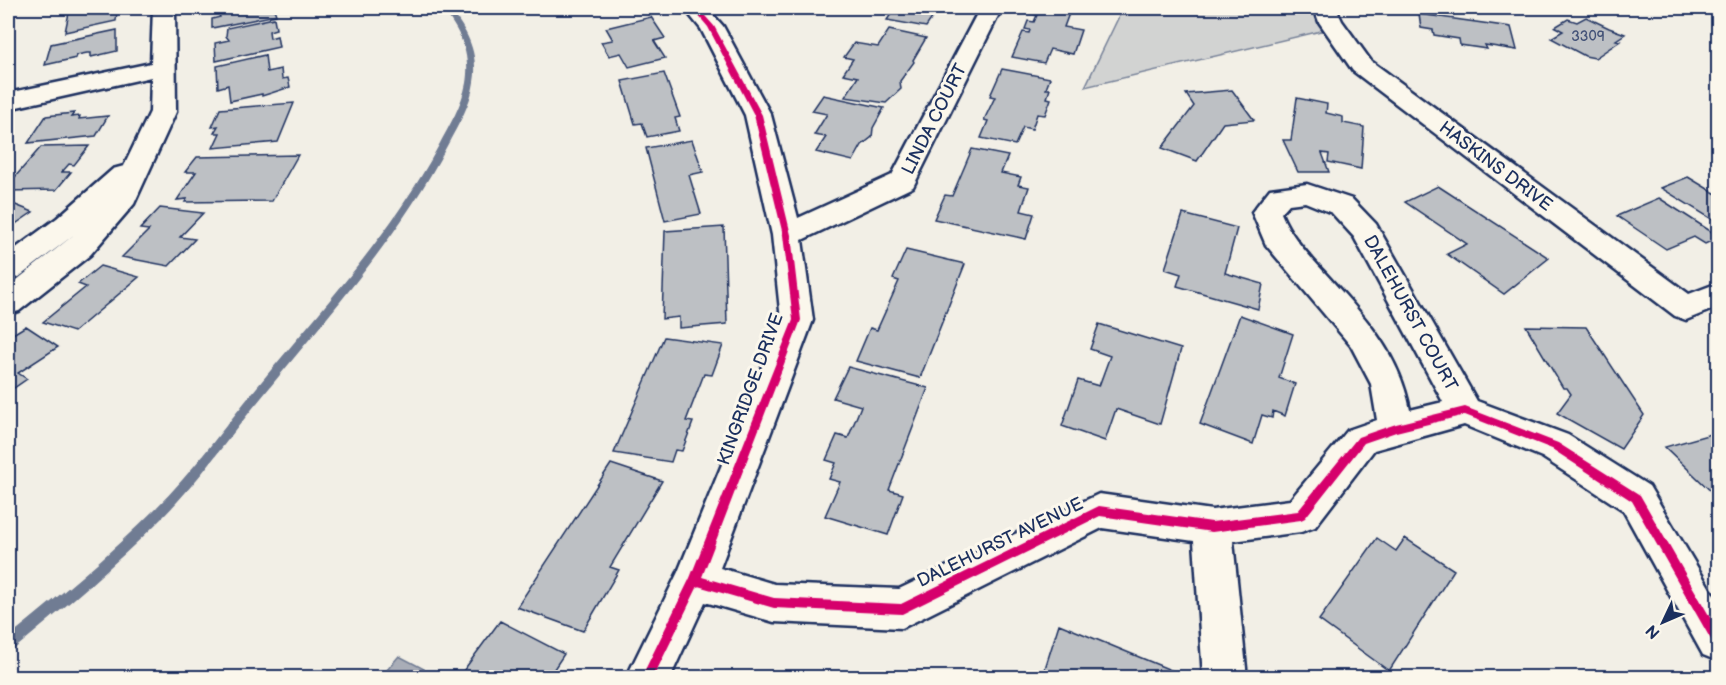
<svg xmlns="http://www.w3.org/2000/svg" width="1726" height="685" font-family="'Balsamiq Sans',sans-serif">
<rect width="100%" height="100%" fill="#f2efe6"/>
<filter id="ink" filterUnits="userSpaceOnUse"><feTurbulence type="fractalNoise" baseFrequency=".0167" numOctaves="2"/><feDisplacementMap in="SourceGraphic" scale="12" xChannelSelector="R" yChannelSelector="G"/><feConvolveMatrix kernelMatrix="1 2 1 2 8 2 1 2 1" color-interpolation-filters="sRGB"/></filter>
<g filter="url(#ink)">
<!-- green -->
<path fill="#d2d3d2" stroke="#768198" stroke-width="1.5" d="M 1123,8 L 1329,8 L 1342,26 L 1085,87 Z"/>
<!-- water -->
<path fill="#a9adb7" stroke="#707b93" stroke-width="1.5" d="M 399,656 L 424,669 L 418,677 L 381,677 Z"/>
<g fill="none" stroke-linecap="round" stroke-linejoin="round">
<!-- stream -->
<path fill="#707b93" fill-rule="evenodd" d="M 442,8 L 449,8 C 467,30 479,53 474,82 C 471,104 458,125 448,144 C 400,236 331,312 266,392 C 231,434 201,479 162,518 C 115,565 64,608 13,650 L 8,651 L 8,637 C 58,597 109,555 155,509 C 193,472 223,428 257,387 C 321,309 391,235 439,145 C 449,126 462,105 466,83 C 471,52 460,32 442,8 Z"/>
</g>
<!-- building -->
<path fill="#bdc0c4" stroke="#1b2f5e" stroke-width="1.5" d="M 70,8 L 110,8 L 110,12 L 117,11 L 116,21 L 65,32 Z
M 220,8 L 274,8 L 276,15 L 212,28 L 212,19 L 220,17 L 217,10 Z
M 762,8 L 801,8 L 765,14 Z
M 895,8 L 939,8 L 926,27 L 887,20 Z
M 1033,8 L 1071,8 L 1064,27 L 1081,30 L 1073,54 L 1050,49 L 1044,63 L 1012,57 L 1023,32 L 1029,33 L 1030,30 L 1025,29 L 1028,21 L 1034,22 L 1037,15 L 1030,14 Z
M 1419,14 L 1511,27 L 1517,50 L 1485,45 L 1487,49 L 1460,45 L 1459,39 L 1434,35 L 1433,30 L 1421,28 Z
M 651,17 L 665,38 L 654,41 L 665,58 L 629,67 L 621,53 L 609,56 L 601,42 L 613,40 L 606,28 Z
M 1586,17 L 1609,28 L 1625,34 L 1616,40 L 1620,41 L 1595,58 L 1585,56 L 1551,38 L 1563,31 L 1555,27 L 1568,19 L 1577,22 Z
M 274,18 L 276,29 L 269,31 L 270,38 L 277,36 L 279,47 L 216,61 L 215,43 L 229,40 L 226,36 L 227,28 Z
M 117,30 L 117,51 L 91,57 L 91,53 L 87,53 L 77,55 L 76,58 L 45,65 L 51,44 Z
M 889,30 L 926,38 L 913,60 L 914,62 L 900,81 L 901,89 L 886,103 L 845,97 L 858,77 L 843,74 L 853,59 L 844,57 L 854,43 L 878,47 Z
M 265,55 L 267,72 L 281,69 L 282,79 L 288,78 L 290,87 L 262,96 L 262,94 L 230,101 L 228,85 L 218,88 L 217,66 Z
M 1002,69 L 1050,78 L 1046,89 L 1050,89 L 1047,98 L 1051,99 L 1045,115 L 1037,114 L 1032,129 L 1023,127 L 1015,145 L 981,138 L 988,121 L 984,120 L 995,97 L 990,96 Z
M 664,73 L 680,117 L 675,118 L 679,131 L 647,137 L 642,123 L 635,124 L 622,81 Z
M 1232,90 L 1254,120 L 1223,123 L 1197,161 L 1162,148 L 1194,106 L 1186,94 Z
M 823,95 L 884,108 L 873,128 L 872,137 L 862,145 L 853,161 L 816,152 L 826,137 L 814,135 L 827,114 L 812,111 Z
M 1297,98 L 1327,104 L 1326,113 L 1343,117 L 1343,123 L 1364,127 L 1361,169 L 1328,162 L 1329,154 L 1322,153 L 1329,172 L 1298,172 L 1283,140 L 1291,140 Z
M 294,103 L 278,142 L 213,148 L 220,133 L 214,133 L 218,126 L 212,127 L 220,109 Z
M 74,113 L 71,117 L 80,116 L 79,119 L 108,116 L 96,136 L 28,143 L 46,116 Z
M 692,140 L 703,172 L 689,175 L 701,214 L 665,221 L 646,148 Z
M 89,146 L 74,165 L 69,164 L 62,172 L 71,172 L 56,190 L 8,191 L 8,185 L 41,147 Z
M 972,149 L 1008,156 L 1001,173 L 1021,177 L 1018,185 L 1029,187 L 1021,211 L 1034,214 L 1026,239 L 934,219 L 945,195 L 952,196 Z
M 298,155 L 272,201 L 185,202 L 187,199 L 177,200 L 196,172 L 185,172 L 197,157 Z
M 1688,177 L 1718,195 L 1718,223 L 1661,188 Z
M 1438,186 L 1549,258 L 1504,294 L 1447,254 L 1467,244 L 1405,202 Z
M 1659,198 L 1718,236 L 1718,238 L 1705,244 L 1694,237 L 1666,249 L 1617,216 Z
M 8,202 L 33,212 L 8,229 Z
M 160,208 L 203,213 L 180,237 L 195,239 L 169,266 L 122,257 L 149,230 L 140,229 Z
M 1183,214 L 1237,228 L 1225,273 L 1263,284 L 1258,309 L 1177,286 L 1181,274 L 1165,269 Z
M 724,227 L 727,324 L 679,328 L 679,317 L 662,319 L 665,231 Z
M 906,250 L 965,264 L 920,378 L 856,361 L 870,328 L 877,330 L 899,281 L 893,279 Z
M 100,266 L 139,277 L 74,332 L 43,322 L 86,287 L 78,284 Z
M 1240,315 L 1293,334 L 1279,378 L 1295,384 L 1285,416 L 1273,411 L 1272,418 L 1262,415 L 1253,444 L 1200,424 Z
M 1099,324 L 1181,349 L 1160,424 L 1116,409 L 1105,441 L 1062,426 L 1078,380 L 1099,386 L 1110,356 L 1090,349 Z
M 26,326 L 58,347 L 18,373 L 27,379 L 8,392 L 8,337 Z
M 1526,326 L 1586,327 L 1644,415 L 1621,449 L 1557,413 L 1571,394 L 1567,388 L 1563,388 Z
M 664,337 L 723,345 L 712,375 L 704,374 L 686,421 L 693,422 L 682,451 L 675,450 L 671,462 L 614,453 Z
M 848,367 L 928,388 L 889,490 L 903,494 L 888,535 L 825,516 L 840,482 L 829,479 L 836,463 L 826,460 L 837,435 L 848,438 L 861,406 L 833,398 Z
M 1718,432 L 1718,498 L 1665,447 Z
M 611,464 L 662,481 L 610,567 L 619,570 L 583,631 L 517,607 Z
M 1377,538 L 1396,551 L 1405,538 L 1454,570 L 1389,671 L 1319,620 Z
M 500,621 L 564,654 L 548,678 L 458,678 Z
M 1059,624 L 1190,678 L 1042,678 Z"/>
<g fill="none" stroke-linecap="round" stroke-linejoin="round">
<!-- minor casing -->
<g stroke="#1b2f5e" stroke-width="5">
<path id="minor" d="M 153,8 L 175,8 L 176,112 L 134,204 L 90,255 L 19,311 L 8,314 L 8,287 L 75,234 L 19,277 L 8,280 L 8,254 L 57,218 L 113,169 L 124,166 L 150,112 L 151,77 L 8,109 L 8,93 L 151,63 Z
M 684,8 L 707,8 L 723,26 L 771,115 L 798,218 L 892,175 L 980,8 L 1002,8 L 913,187 L 802,240 L 813,320 L 720,568 L 774,584 L 899,589 L 1099,494 L 1212,510 L 1290,500 L 1348,430 L 1377,420 L 1371,384 L 1351,346 L 1266,245 L 1252,212 L 1270,189 L 1307,184 L 1352,199 L 1376,224 L 1477,401 L 1568,435 L 1649,486 L 1718,602 L 1718,661 L 1703,655 L 1623,510 L 1542,457 L 1464,425 L 1374,450 L 1315,527 L 1301,532 L 1233,541 L 1247,678 L 1203,678 L 1194,541 L 1102,528 L 902,628 L 774,622 L 705,602 L 670,678 L 626,678 L 678,572 L 781,320 L 772,235 L 745,115 L 701,29 ZM 1305,202 L 1332,213 L 1354,237 L 1443,402 L 1410,410 C 1399,352 1363,315 1324,272 C 1307,253 1291,237 1281,213 L 1289,204 Z
M 1314,8 L 1336,8 L 1342,21 L 1371,61 L 1689,294 L 1718,283 L 1718,307 L 1686,320 L 1675,316 L 1353,71 L 1319,22 Z"/>
</g>
<!-- minor -->
<use href="#minor" fill="#fbf7ec" fill-rule="evenodd"/>
<!-- cycleway casing -->
<g stroke="#fbf7ec" stroke-width="4">
<path id="cycleway" d="M 692,8 L 698,8 L 714,26 L 762,115 L 791,235 L 801,320 L 702,577 L 774,598 L 901,604 L 1099,506 L 1212,522 L 1298,511 L 1358,437 L 1396,424 L 1465,407 L 1558,443 L 1640,495 L 1718,631 L 1718,646 L 1714,645 L 1632,501 L 1552,449 L 1465,415 L 1396,432 L 1364,443 L 1305,518 L 1301,520 L 1212,532 L 1100,516 L 902,614 L 774,608 L 698,586 L 653,678 L 641,678 L 690,578 L 793,320 L 783,235 L 754,115 L 708,27 Z"/>
</g>
<!-- cycleway -->
<use href="#cycleway" fill="#d6006c" fill-rule="evenodd"/>
</g>
</g>
<g text-anchor="middle" stroke-width="6" stroke-linejoin="round" paint-order="stroke">
<!-- far-number labels -->
<g font-size="14" fill="#445378">
<text x="1588" y="41">3309</text>
</g>
<!-- street labels -->
<g font-size="18" fill="#1b2f5e" stroke="#fbf7ec">
<text transform="translate(934 119) rotate(-63)" y="6">LINDA COURT</text>
<text transform="translate(1496 166) rotate(37)" y="6">HASKINS DRIVE</text>
<text transform="translate(1411 313) rotate(61)" y="6">DALEHURST COURT</text>
<text transform="translate(750 389) rotate(-70)" y="6">KINGRIDGE DRIVE</text>
<text transform="translate(1000 542) rotate(-26)" y="6">DALEHURST AVENUE</text>
</g>
</g>
<!-- margin -->
<rect width="1726" height="685" fill="none" stroke="#fbf7ec" stroke-width="30"/>
<rect x="15" y="15" width="1696" height="655" fill="none" stroke="#1b2f5e" stroke-width="2" filter="url(#ink)"/>
<!-- north arrow -->
<g transform="translate(1663 622) rotate(226)" stroke="#fbf7ec" stroke-width="4.5" paint-order="stroke">
<path d="M0-4.5L10 22L0 15L-10 22Z" fill="#1b2f5e"/>
<text y="-9" font-size="16" font-weight="bold" text-anchor="middle" fill="#1b2f5e">N</text>
</g>
</svg>
